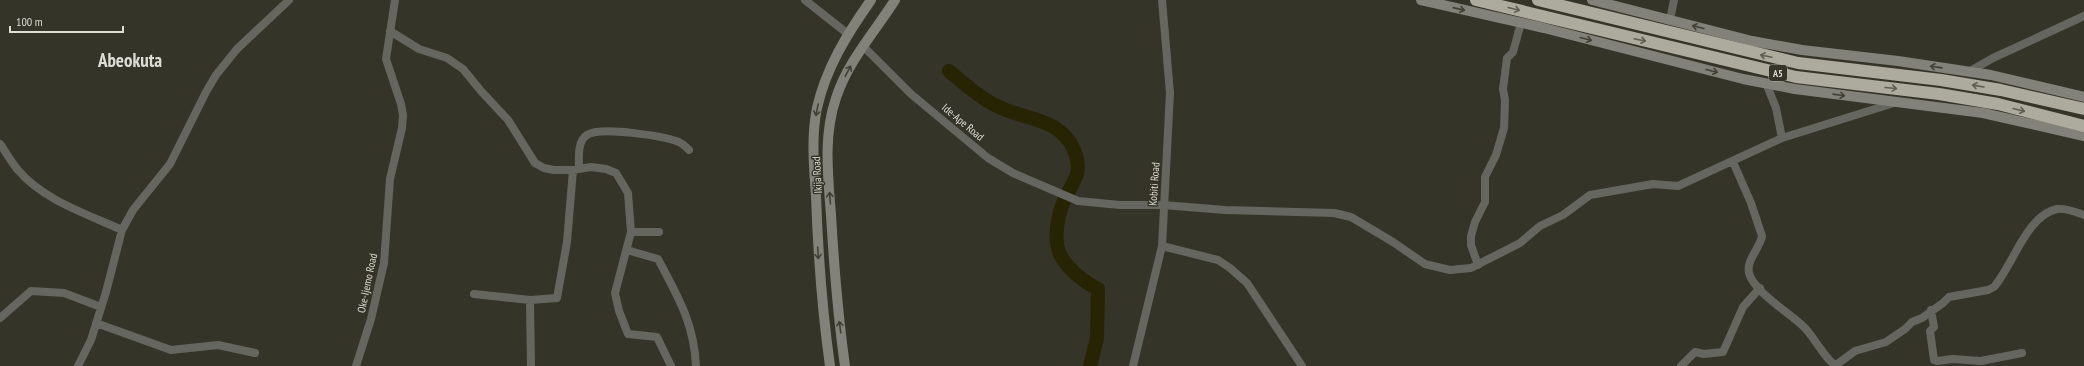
<svg xmlns="http://www.w3.org/2000/svg" width="2084" height="366" font-family="'PT Sans Narrow',sans-serif">
<rect width="100%" height="100%" fill="#353429"/>
<g fill="none" stroke-linecap="round" stroke-linejoin="round">
<!-- river -->
<path stroke="#272403" stroke-width="14" d="M 949,71 C 967,86 984,102 1006,110 C 1032,120 1062,121 1074,150 C 1084,174 1073,180 1064,201 C 1058,214 1053,240 1060,254 C 1067,269 1084,282 1098,289 L 1097,338 L 1090,366"/>
<!-- street -->
<path stroke="#666661" stroke-width="8" d="M 805,0 L 848,34
M 1670,20 L 1674,0
M 390,31 L 419,49 L 447,58 L 463,69 L 481,91 L 508,120 L 535,163 L 544,168 L 554,170 L 573,170 L 591,167 L 606,169 L 616,173 L 628,193 L 631,232 L 615,293 L 619,311 L 628,334 L 657,337 L 671,366
M 863,46 L 911,94 L 988,158 L 1013,173 L 1078,201 L 1120,205 L 1163,205 L 1225,210 L 1334,213 L 1351,217 L 1393,242 L 1425,264 L 1450,270 L 1471,268 L 1520,243 L 1540,226 L 1563,215 L 1590,195 L 1653,184 L 1678,186 L 1782,138 L 1894,103
M 1970,71 L 1993,58 L 2084,16
M 1766,83 L 1776,108 L 1782,138
M 0,144 C 6,152 11,162 18,170 C 43,200 87,214 122,230
M 1733,162 L 1751,203 L 1762,236 C 1760,248 1746,260 1749,273 C 1753,291 1791,314 1805,328 C 1813,336 1828,363 1836,365 L 1855,351 L 1886,342 L 1905,329 L 1912,322 L 1922,318 L 1943,303 L 1949,297 L 1988,290 L 1994,287 C 2013,265 2027,215 2057,209 C 2066,208 2076,212 2084,215
M 579,169 C 579,159 577,141 587,135 C 601,126 663,136 679,142 C 683,144 686,147 689,150
M 631,232 L 659,232
M 1162,246 L 1218,260 L 1230,268 L 1247,283 L 1302,366
M 627,250 L 658,259 C 678,297 694,323 696,366
M 1478,265 L 1471,245 L 1471,236 L 1475,222 L 1485,202 L 1485,177 L 1496,155 L 1504,128 L 1505,100 L 1503,89 L 1507,58 L 1513,52 L 1521,23
M 474,294 L 530,300 L 557,298 L 567,242 L 573,170
M 530,300 L 531,366
M 1931,310 L 1934,327 L 1930,331 L 1934,360 L 1937,361 L 1953,359 L 1981,361 L 2022,353
M 0,318 L 31,291 L 64,293 L 101,307
M 96,323 L 171,350 L 218,345 L 255,353
M 78,366 L 91,340 L 106,292 L 122,230 L 133,210 L 170,164 L 206,92 L 216,75 L 237,49 L 289,0
M 356,366 L 371,319 L 384,263 L 390,179 L 402,128 L 403,115 L 401,104 L 386,59 L 395,0
M 1133,366 L 1162,246 L 1170,93 L 1162,0
M 1681,366 L 1695,352 L 1704,354 L 1723,352 L 1743,307 L 1760,288"/>
<!-- secondary -->
<path stroke="#83827a" stroke-width="10" d="M 1421,0 L 1544,28 L 1743,79 L 1795,89 L 1983,113 L 2084,136
M 1592,0 L 1752,41 L 1802,50 L 1898,61 L 1991,75 L 2084,97
M 830,366 C 822,309 818,253 816,196 C 814,168 811,137 817,108 C 826,68 847,34 871,0
M 845,366 C 838,316 834,266 831,215 C 828,176 823,136 836,98 C 848,61 874,33 895,0"/>
<!-- highway -->
<path stroke="#acab9e" stroke-width="12" d="M 1476,0 L 1796,77 L 1939,94 L 1998,104 L 2084,126
M 1538,0 L 1798,63 L 1941,80 L 2001,90 L 2084,109"/>
</g>
<!-- one-way arrows -->
<defs><path id="oneway-shaft" d="M-6 0H5M1.5-3L5.5 0L1.5 3" fill="none" stroke-width="1.6" stroke-linecap="round" stroke-linejoin="round"/></defs>
<g stroke="#414035">
<use href="#oneway-shaft" transform="translate(1459 9) rotate(13)"/>
<use href="#oneway-shaft" transform="translate(1698 27) rotate(-166)"/>
<use href="#oneway-shaft" transform="translate(1586 39) rotate(15)"/>
<use href="#oneway-shaft" transform="translate(1936 67) rotate(-172)"/>
<use href="#oneway-shaft" transform="translate(848 71) rotate(-62)"/>
<use href="#oneway-shaft" transform="translate(1712 71) rotate(14)"/>
<use href="#oneway-shaft" transform="translate(1839 95) rotate(8)"/>
<use href="#oneway-shaft" transform="translate(817 110) rotate(101)"/>
<use href="#oneway-shaft" transform="translate(830 198) rotate(-94)"/>
<use href="#oneway-shaft" transform="translate(818 253) rotate(87)"/>
<use href="#oneway-shaft" transform="translate(840 327) rotate(-98)"/>
</g>
<g stroke="#5f5e52">
<use href="#oneway-shaft" transform="translate(1514 9) rotate(14)"/>
<use href="#oneway-shaft" transform="translate(1640 40) rotate(12)"/>
<use href="#oneway-shaft" transform="translate(1766 56) rotate(-168)"/>
<use href="#oneway-shaft" transform="translate(1978 86) rotate(-170)"/>
<use href="#oneway-shaft" transform="translate(1891 88) rotate(5)"/>
<use href="#oneway-shaft" transform="translate(2019 110) rotate(14)"/>
</g>
<g text-anchor="middle" stroke-width="3" stroke-linejoin="round" paint-order="stroke">
<!-- shield labels -->
<rect fill="#353429" stroke="#ababa3" stroke-width="1" x="1769" y="65" width="18" height="16" rx="3"/>
<g font-size="10" font-weight="bold" fill="#deded7">
<text x="1778" y="77">A5</text>
</g>
<!-- street labels -->
<g font-size="11" fill="#deded7" stroke="#353429">
<text transform="translate(963 122) rotate(40)" y="4">Ide-Ape Road</text>
<text transform="translate(817 175) rotate(-93)" y="4">Ikija Road</text>
<text transform="translate(1154 184) rotate(-86)" y="4">Kobiti Road</text>
<text transform="translate(367 283) rotate(-78)" y="4">Oke-Ijemo Road</text>
</g>
<!-- town labels -->
<g font-size="19" font-weight="bold" fill="#deded7" stroke="#353429">
<text x="130" y="67">Abeokuta</text>
</g>
</g>
<!-- scale -->
<path d="M10 26v6h113v-6" fill="none" stroke="#deded7" stroke-width="2"/>
<text x="16" y="26" font-size="12" fill="#deded7" stroke="#353429" stroke-width="3" paint-order="stroke">100 m</text>
</svg>
